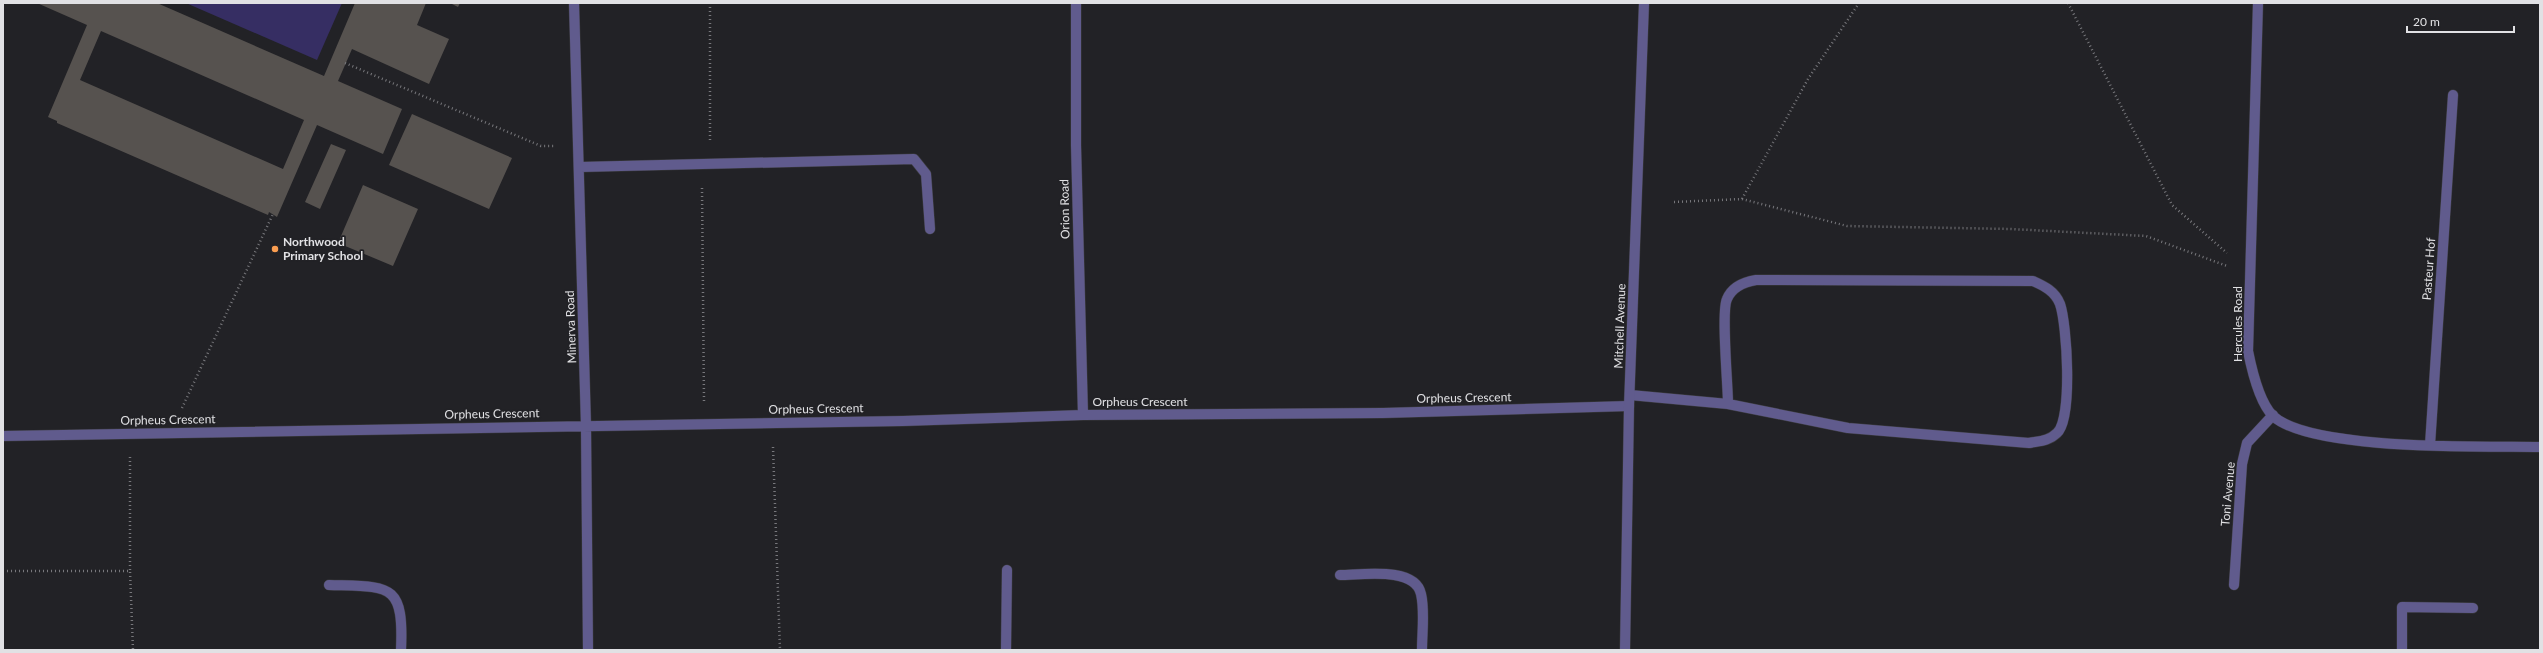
<svg xmlns="http://www.w3.org/2000/svg" width="2543" height="653" font-family="Lato,sans-serif">
<rect width="100%" height="100%" fill="#222226"/>
<!-- green -->
<path fill="#362e63" d="M 186,3 L 342,3 L 317,60 Z"/>
<!-- building -->
<path fill="#56524f" fill-rule="evenodd" d="M 37,3 L 157,3 L 324,76 L 355,3 L 426,3 L 417,25 L 449,39 L 429,84 L 352,49 L 338,81 L 402,109 L 383,154 L 317,125 L 277,217 L 269,212 L 268,215 L 57,123 L 57,121 L 48,117 L 87,25 ZM 101,31 L 304,120 L 283,169 L 80,80 Z
M 450,3 L 460,3 L 458,7 Z
M 412,114 L 512,158 L 489,209 L 389,165 Z
M 331,144 L 346,150 L 320,209 L 305,202 Z
M 363,185 L 418,209 L 393,266 L 338,243 Z"/>
<g fill="none" stroke-linecap="round" stroke-linejoin="round">
<!-- service casing -->
<g stroke="#3d3d41" stroke-width="11">
<path id="service" d="M 1630,395 L 1728,404 L 1848,428 L 2029,443 C 2039,441 2049,441 2057,433 C 2073,419 2067,324 2060,304 C 2055,291 2044,286 2033,281 L 1756,280 C 1744,282 1732,287 1727,299 C 1721,311 1728,385 1728,404"/>
</g>
<!-- minor casing -->
<g stroke="#3d3d41" stroke-width="11">
<path id="minor" d="M 574,3 L 586,426 L 588,650
M 1076,3 L 1076,145 L 1083,415
M 2258,3 L 2248,351 C 2252,371 2259,402 2273,416 C 2311,451 2484,446 2540,447
M 580,167 L 914,159 L 926,174 L 930,229
M 3,436 L 903,421 L 1083,415 L 1383,413 L 1629,406
M 2430,445 L 2453,95
M 1340,575 C 1361,575 1415,566 1421,594 C 1425,611 1422,632 1422,650
M 329,585 C 390,587 404,582 401,650
M 2234,585 L 2242,464 L 2247,443 L 2273,415
M 1006,650 L 1007,570
M 2402,650 L 2402,607 L 2473,608"/>
</g>
<!-- tertiary casing -->
<g stroke="#3d3d41" stroke-width="11">
<path id="tertiary" d="M 1625,650 L 1629,406 L 1644,3"/>
</g>
<!-- path -->
<path stroke="#78787c" stroke-width="2.5" stroke-dasharray="1 3" stroke-linecap="butt" d="M 2068,3 L 2172,205 L 2227,253
M 345,63 L 541,146 L 554,146
M 710,140 L 710,3
M 702,188 L 704,401
M 1742,199 L 1808,79 L 1859,3
M 1674,202 L 1742,199 L 1847,226 L 2011,229 L 2146,236 L 2227,266
M 182,408 L 273,214
M 773,447 L 780,650
M 130,457 L 130,571
M 3,571 L 130,571 L 133,650"/>
<!-- service -->
<use href="#service" stroke="#605b8d" stroke-width="10"/>
<!-- minor -->
<use href="#minor" stroke="#605b8d" stroke-width="10"/>
<!-- tertiary -->
<use href="#tertiary" stroke="#605b8d" stroke-width="10"/>
</g>
<!-- markers -->
<circle fill="#fb9e51" stroke="#222226" stroke-width="1.5" cx="275" cy="249" r="4"/>
<g text-anchor="middle" stroke-width="3.5" stroke-linejoin="round" paint-order="stroke">
<!-- street labels -->
<g font-size="12" fill="#e1e1e4" stroke="#222226">
<text transform="translate(1065 209) rotate(-91)" y="4">Orion Road</text>
<text transform="translate(2429 269) rotate(-86)" y="4">Pasteur Hof</text>
<text transform="translate(2238 324) rotate(-90)" y="4">Hercules Road</text>
<text transform="translate(1620 326) rotate(-88)" y="4">Mitchell Avenue</text>
<text transform="translate(571 327) rotate(-92)" y="4">Minerva Road</text>
<text transform="translate(1464 398) rotate(-1)" y="4">Orpheus Crescent</text>
<text x="1140" y="406">Orpheus Crescent</text>
<text transform="translate(816 409) rotate(-1)" y="4">Orpheus Crescent</text>
<text transform="translate(492 414) rotate(-1)" y="4">Orpheus Crescent</text>
<text transform="translate(168 420) rotate(-1)" y="4">Orpheus Crescent</text>
<text transform="translate(2228 494) rotate(-85)" y="4">Toni Avenue</text>
</g>
<!-- poi labels -->
<g font-size="12" font-weight="bold" fill="#e1e1e4" stroke="#222226" text-anchor="start">
<text x="283" y="246">Northwood<tspan x="283" dy="14">Primary School</tspan></text>
</g>
</g>
<!-- border -->
<rect width="2543" height="653" fill="none" stroke="#e1e1e4" stroke-width="8"/>
<!-- scale -->
<path d="M2407 26v6h107v-6" fill="none" stroke="#e1e1e4" stroke-width="2"/>
<text x="2413" y="26" font-size="12" fill="#e1e1e4" stroke="#222226" stroke-width="3" paint-order="stroke">20 m</text>
</svg>
